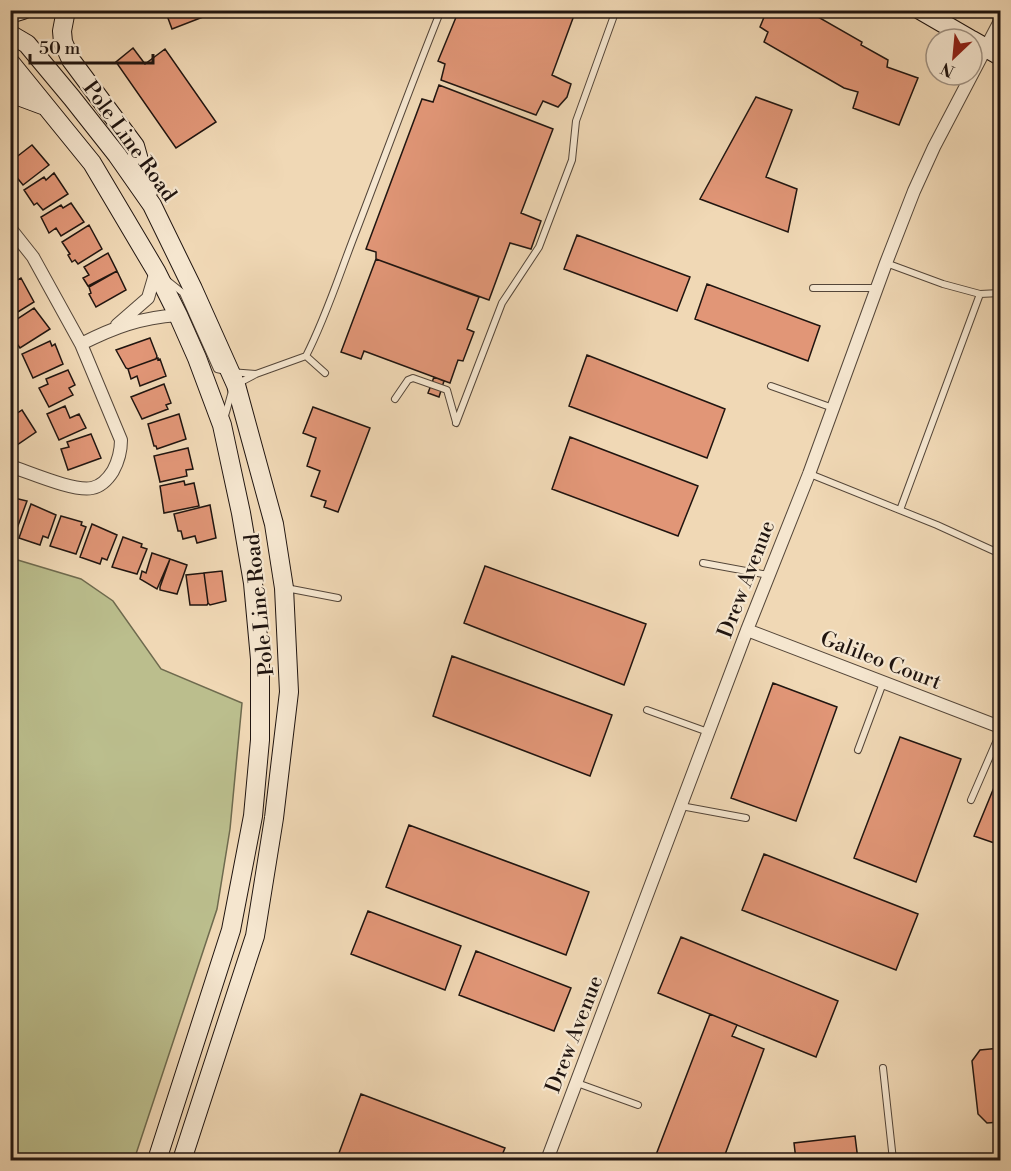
<svg xmlns="http://www.w3.org/2000/svg" width="1011" height="1171" font-family="'Libre Bodoni',serif">
<rect width="100%" height="100%" fill="#f0d8b5"/>
<filter id="stains"><feTurbulence type="fractalNoise" baseFrequency=".00333" numOctaves="4"/><feColorMatrix values="0 0 0 0 .2 0 0 0 0 .09 0 0 0 0 .02 0 0 0 .5 -.17"/></filter>
<radialGradient id="worn" r=".72"><stop offset=".6" stop-color="#630" stop-opacity="0"/><stop offset="1" stop-color="#630" stop-opacity=".3"/></radialGradient>
<!-- green -->
<path fill="#bbbe8d" stroke="#6e6a4e" stroke-width="1.5" d="M 11,558 L 81,579 L 113,601 L 161,669 L 242,703 L 230,829 L 217,909 L 134,1160 L 11,1160 Z"/>
<!-- building -->
<path fill="#e19677" stroke="#201510" stroke-width="1.5" d="M 165,10 L 221,10 L 172,29 Z
M 459,10 L 576,10 L 552,75 L 571,84 L 567,97 L 558,107 L 543,101 L 536,115 L 441,80 L 445,64 L 438,61 Z
M 767,10 L 806,10 L 862,42 L 861,45 L 888,60 L 887,67 L 918,78 L 899,125 L 853,108 L 858,92 L 844,88 L 764,42 L 768,32 L 760,27 Z
M 133,48 L 145,64 L 165,49 L 216,122 L 176,148 L 116,62 Z
M 439,85 L 553,129 L 521,213 L 541,221 L 531,249 L 510,243 L 489,300 L 376,259 L 376,252 L 366,249 L 422,99 L 433,102 Z
M 756,97 L 792,110 L 766,177 L 797,189 L 788,232 L 700,199 Z
M 32,145 L 49,165 L 23,185 L 10,169 L 10,162 Z
M 54,173 L 68,194 L 43,210 L 37,203 L 34,205 L 24,190 L 44,177 L 46,180 Z
M 71,203 L 84,222 L 61,236 L 56,228 L 49,233 L 41,217 L 61,205 L 63,208 Z
M 89,225 L 102,249 L 78,264 L 75,260 L 72,262 L 68,255 L 70,254 L 62,242 Z
M 577,235 L 690,277 L 677,311 L 564,269 Z
M 108,253 L 117,271 L 88,286 L 83,278 L 89,275 L 84,267 Z
M 376,259 L 479,297 L 467,329 L 474,332 L 463,361 L 458,360 L 450,383 L 364,351 L 361,359 L 341,352 Z
M 117,271 L 126,290 L 96,307 L 89,294 L 91,293 L 89,287 Z
M 21,278 L 34,302 L 13,315 L 10,312 L 10,284 Z
M 707,284 L 820,326 L 808,361 L 695,319 Z
M 34,308 L 50,329 L 20,348 L 10,334 L 10,329 L 16,323 L 14,321 Z
M 150,338 L 157,356 L 156,359 L 128,369 L 126,368 L 116,350 Z
M 50,341 L 52,346 L 55,344 L 63,364 L 33,378 L 22,354 Z
M 587,355 L 725,409 L 707,458 L 569,406 Z
M 158,358 L 158,360 L 160,359 L 166,376 L 140,386 L 137,376 L 131,379 L 128,369 Z
M 68,370 L 75,385 L 69,388 L 73,395 L 49,407 L 39,388 L 48,384 L 46,379 Z
M 434,377 L 444,381 L 439,397 L 428,393 Z
M 164,384 L 171,403 L 166,405 L 168,409 L 142,419 L 131,397 Z
M 65,406 L 70,418 L 79,414 L 86,428 L 59,440 L 47,414 Z
M 313,407 L 370,428 L 338,512 L 324,507 L 326,501 L 311,496 L 320,471 L 307,466 L 316,438 L 303,433 Z
M 22,410 L 36,432 L 11,449 L 10,418 Z
M 179,414 L 186,439 L 157,449 L 156,446 L 154,446 L 148,424 Z
M 91,434 L 101,458 L 68,470 L 61,449 L 69,447 L 67,442 Z
M 570,437 L 698,486 L 678,536 L 552,489 Z
M 188,448 L 193,469 L 186,470 L 187,476 L 160,482 L 154,456 Z
M 184,481 L 185,485 L 194,483 L 199,506 L 164,513 L 160,486 Z
M 10,497 L 27,501 L 15,534 L 10,533 Z
M 31,504 L 56,515 L 48,538 L 43,536 L 40,545 L 19,538 Z
M 210,505 L 216,538 L 197,543 L 195,536 L 183,539 L 181,531 L 178,531 L 174,514 Z
M 61,516 L 82,522 L 81,525 L 86,527 L 76,554 L 50,546 Z
M 92,524 L 117,535 L 107,560 L 102,558 L 100,564 L 80,557 Z
M 123,537 L 142,544 L 141,547 L 147,549 L 137,574 L 112,567 Z
M 152,553 L 170,559 L 157,589 L 140,579 L 142,571 L 146,573 Z
M 170,559 L 187,565 L 177,594 L 160,590 L 160,587 Z
M 485,566 L 646,624 L 624,685 L 464,623 Z
M 222,571 L 226,601 L 210,605 L 208,603 L 204,573 Z
M 204,573 L 208,603 L 207,605 L 190,605 L 186,575 Z
M 452,656 L 612,715 L 590,776 L 433,716 Z
M 773,683 L 837,707 L 796,821 L 731,798 Z
M 900,737 L 961,759 L 916,882 L 854,858 Z
M 995,785 L 1000,785 L 1000,845 L 974,836 Z
M 409,825 L 589,892 L 566,955 L 386,887 Z
M 764,854 L 918,914 L 896,970 L 742,910 Z
M 368,911 L 461,946 L 445,990 L 351,954 Z
M 681,937 L 838,1001 L 816,1057 L 658,993 Z
M 476,951 L 571,988 L 554,1031 L 459,995 Z
M 710,1014 L 737,1025 L 732,1036 L 764,1049 L 723,1160 L 654,1160 Z
M 1000,1048 L 1000,1122 L 987,1123 L 978,1114 L 972,1061 L 980,1050 Z
M 361,1094 L 505,1148 L 500,1160 L 359,1160 L 339,1153 Z
M 855,1136 L 858,1160 L 796,1160 L 794,1143 Z"/>
<g fill="none" stroke-linecap="round" stroke-linejoin="round">
<!-- service casing -->
<g stroke="#544639" stroke-width="8">
<path id="service" d="M 886,263 L 943,284 L 980,294
M 168,281 L 183,293 L 217,369 L 230,372 L 256,374
M 813,288 L 877,288
M 306,356 C 327,315 340,272 357,229 C 385,156 412,82 441,10
M 239,383 L 256,374 L 306,356 L 325,373
M 771,386 L 833,408
M 395,399 L 408,380 L 413,378 L 447,390 L 456,422
M 225,416 L 232,391
M 456,423 L 502,303 L 539,247 L 572,160 L 576,121 L 616,10
M 810,474 L 937,525 L 994,551 L 1000,551
M 900,510 L 980,294 L 1000,293
M 703,563 L 768,575
M 286,588 L 338,598
M 647,710 L 708,732
M 858,750 L 883,683
M 971,800 L 1000,733
M 681,806 L 746,818
M 883,1068 L 893,1160
M 577,1083 L 638,1105"/>
</g>
<!-- minor casing -->
<g stroke="#544639" stroke-width="14">
<path id="minor" d="M 10,228 L 33,257 L 81,344 L 121,440 C 121,452 119,460 113,471 C 108,479 102,486 92,488 C 74,492 29,472 10,466
M 117,325 L 148,298 L 156,271
M 81,344 C 115,327 139,318 178,315
M 747,630 L 1000,727
M 547,1160 L 747,630 L 809,474 L 886,263 L 914,191 L 934,147 L 1000,21"/>
</g>
<!-- secondary casing -->
<g stroke="#201510" stroke-width="20">
<path id="secondary" d="M 66,10 L 62,31 L 63,42 L 71,60 L 135,146 L 148,192
M 920,10 L 970,39
M 10,14 L 23,10
M 10,34 L 27,44 L 72,98 L 117,155 L 152,205 L 193,289 L 236,385 L 274,524 L 284,588 L 289,692 L 274,818 L 255,936 L 182,1160
M 972,40 L 1000,56
M 10,62 L 92,163 L 156,271 L 178,315 L 197,358 L 222,425 L 241,513 L 253,583 L 260,659 L 260,740 L 253,816 L 231,930 L 157,1160
M 10,93 L 45,106"/>
</g>
<!-- service -->
<use href="#service" stroke="#f5e6cf" stroke-width="6"/>
<!-- minor -->
<use href="#minor" stroke="#f5e6cf" stroke-width="12"/>
<!-- secondary -->
<use href="#secondary" stroke="#f5e6cf" stroke-width="18"/>
</g>
<g text-anchor="middle" stroke-width="4.5" stroke-linejoin="round" paint-order="stroke">
<!-- street labels -->
<g font-size="21" fill="#201510" stroke="#f5e6cf">
<text transform="translate(130 141) rotate(54)" y="7">Pole Line Road</text>
<text transform="translate(746 579) rotate(-69)" y="7">Drew Avenue</text>
<text transform="translate(259 605) rotate(-96)" y="7">Pole Line Road</text>
<text transform="translate(881 660) rotate(21)" y="7">Galileo Court</text>
<text transform="translate(574 1034) rotate(-69)" y="7">Drew Avenue</text>
</g>
</g>
<!-- margin -->
<rect width="1011" height="1171" fill="none" stroke="#f0d8b5" stroke-width="36"/>
<rect x="12" y="12" width="987" height="1147" fill="none" stroke="#201510" stroke-width="3"/>
<rect x="18" y="18" width="975" height="1135" fill="none" stroke="#201510" stroke-width="1.5"/>
<!-- north arrow -->
<g transform="translate(954 57) rotate(206)"><circle r="28" fill="#f5e6cf" stroke="#a09283" stroke-width="1.5"/>
<path d="M0-4.5L10 22L0 15L-10 22Z" fill="#8f2418"/>
<text y="-9" font-size="16" font-weight="bold" text-anchor="middle" fill="#201510">N</text>
</g>
<!-- scale -->
<path d="M30 54v9h123v-9" fill="none" stroke="#201510" stroke-width="3"/>
<text x="39" y="54" font-size="18" fill="#201510" stroke="#f5e6cf" stroke-width="4.5" paint-order="stroke">50 m</text>
<rect width="100%" height="100%" filter="url(#stains)"/>
<rect width="100%" height="100%" fill="url(#worn)"/>
</svg>
